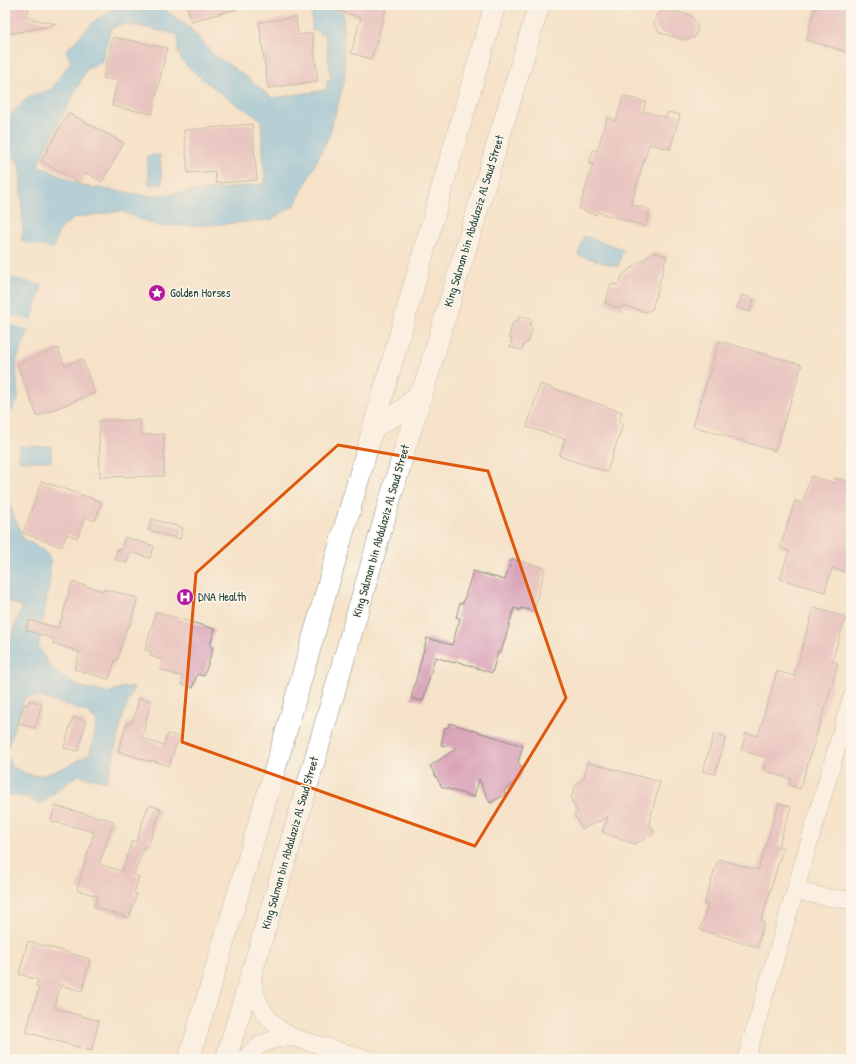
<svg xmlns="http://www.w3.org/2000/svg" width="856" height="1064" font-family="'Patrick Hand',sans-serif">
<rect width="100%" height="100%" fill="#fbf7ec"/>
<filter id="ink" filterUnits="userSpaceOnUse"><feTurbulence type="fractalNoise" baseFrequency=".025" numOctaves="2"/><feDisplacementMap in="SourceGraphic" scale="8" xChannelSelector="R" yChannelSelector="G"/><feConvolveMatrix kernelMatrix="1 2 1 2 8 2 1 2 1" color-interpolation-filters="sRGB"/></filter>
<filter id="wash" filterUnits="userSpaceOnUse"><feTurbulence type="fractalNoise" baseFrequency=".012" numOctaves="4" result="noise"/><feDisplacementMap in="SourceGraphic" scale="16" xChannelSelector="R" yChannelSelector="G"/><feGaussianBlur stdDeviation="0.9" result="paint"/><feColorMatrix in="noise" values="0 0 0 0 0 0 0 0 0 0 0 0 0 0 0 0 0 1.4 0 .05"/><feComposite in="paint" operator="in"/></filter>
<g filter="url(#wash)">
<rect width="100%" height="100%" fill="#f5e2c8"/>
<!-- water -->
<path fill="#68b8e3" stroke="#447a8c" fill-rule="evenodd" d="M 114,5 L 163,5 L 165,10 L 191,29 L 213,54 L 244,75 L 272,98 L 327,90 L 327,80 L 331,79 L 325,34 L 319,34 L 319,30 L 312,31 L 312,5 L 343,5 L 345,79 L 329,136 L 295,205 L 271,220 L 210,225 L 157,226 L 121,211 L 74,218 L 59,230 L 28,331 L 16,362 L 18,400 L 5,422 L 5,310 L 23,233 L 20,166 L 9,148 L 6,130 L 12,113 L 28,97 L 52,89 L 71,61 L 66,51 L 94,21 L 108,14 ZM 123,23 L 179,35 C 177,46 176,52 183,62 C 207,84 232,103 261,119 L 265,184 L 151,196 L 83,186 L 37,165 L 87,69 L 101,63 L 111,29 Z
M 160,155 L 162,184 L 149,185 L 147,156 Z
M 584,236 L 623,249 L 618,267 L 578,255 Z
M 19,446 L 52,447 L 51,461 L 19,461 Z
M 5,494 L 23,538 L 46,552 L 50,561 L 50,580 L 38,646 L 49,665 L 63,678 L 80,687 L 108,693 L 123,687 L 134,687 L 123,716 L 107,782 L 78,775 L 39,805 L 29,798 L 5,794 L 5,653 L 22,607 L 5,600 ZM 25,697 L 40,697 L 87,712 L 97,722 L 90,753 C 80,761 44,779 31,775 C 24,773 17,769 11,766 L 6,752 Z"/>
<!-- pier -->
<path fill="#f5e2c8" d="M 19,241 L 55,250 L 44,285 L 11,277 Z
M 5,314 L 33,321 L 31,330 L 5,323 Z"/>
<g id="blocks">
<!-- building -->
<path fill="#d9a3b8" d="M 5,5 L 29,5 L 28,18 L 57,24 L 5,35 Z
M 187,5 L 237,5 L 238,9 L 191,21 Z
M 329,5 L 387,5 L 371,59 L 351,53 L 361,18 L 329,8 Z
M 816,5 L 851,5 L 851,53 L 806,40 Z
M 666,9 L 691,15 L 698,27 L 695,37 L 686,40 L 660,33 L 654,24 L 656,15 Z
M 296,17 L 298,35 L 312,33 L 318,81 L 268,88 L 259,22 Z
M 113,37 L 167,48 L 152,114 L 112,106 L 117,81 L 103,78 Z
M 623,96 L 646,102 L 643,111 L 666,118 L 668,112 L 680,115 L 670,149 L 649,144 L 631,204 L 650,210 L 645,226 L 597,212 L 596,215 L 579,209 L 593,164 L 589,163 L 593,150 L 597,151 L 607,118 L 616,121 Z
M 68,113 L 124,143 L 102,182 L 86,173 L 80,183 L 41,161 Z
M 252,124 L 257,180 L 216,183 L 215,171 L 188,173 L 184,130 Z
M 654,252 L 667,256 L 652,309 L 645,312 L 622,305 L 622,309 L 605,303 L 611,284 L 619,285 L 622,275 Z
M 742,295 L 754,299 L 750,312 L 737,308 Z
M 519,316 L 532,320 L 529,327 L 532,328 L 528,343 L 525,343 L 522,350 L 510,347 L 512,339 L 509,338 L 513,322 L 517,323 Z
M 719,341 L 802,365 L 775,451 L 693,426 Z
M 58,348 L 65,366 L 82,359 L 95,393 L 37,416 L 17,364 Z
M 540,384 L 622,412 L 619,422 L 623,424 L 607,472 L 559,456 L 565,439 L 527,427 Z
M 140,420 L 141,435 L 164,434 L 164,476 L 100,477 L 99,421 Z
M 811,476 L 834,483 L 835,478 L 851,482 L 851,574 L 832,568 L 825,592 L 780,579 L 789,551 L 780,548 L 795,501 L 802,503 Z
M 42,481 L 102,502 L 95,521 L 85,517 L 77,538 L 67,534 L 62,547 L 23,533 Z
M 152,519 L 183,528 L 180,539 L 148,530 Z
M 125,537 L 154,546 L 150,558 L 130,552 L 126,563 L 114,559 L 117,549 L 122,550 L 121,550 Z
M 512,559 L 545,568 L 534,611 L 521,608 L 520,610 L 514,608 L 501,653 L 498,652 L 492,673 L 456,661 L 455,663 L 435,657 L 423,701 L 411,698 L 427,638 L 452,645 L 460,618 L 456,617 L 460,603 L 463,603 L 473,571 L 505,580 Z
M 72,582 L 104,591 L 104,589 L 138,598 L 129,628 L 127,627 L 117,661 L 115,660 L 109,679 L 74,669 L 80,652 L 53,643 L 54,639 L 26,630 L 29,620 L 58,628 L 60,621 L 61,621 Z
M 814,608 L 846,617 L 832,661 L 838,663 L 831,688 L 800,789 L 789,785 L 791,779 L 763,770 L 767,758 L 741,750 L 746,733 L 758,736 L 777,671 L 794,676 Z
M 156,612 L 215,629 L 210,646 L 213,648 L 204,676 L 197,674 L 193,688 L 181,684 L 183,677 L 159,669 L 162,660 L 150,656 L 151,651 L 145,650 Z
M 139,698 L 151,701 L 142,738 L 163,746 L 168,734 L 179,737 L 169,766 L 150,760 L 151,762 L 118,751 L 127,723 L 130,724 L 131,721 L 133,721 Z
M 29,700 L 42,704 L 35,728 L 18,723 L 24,704 L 28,705 Z
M 73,717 L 86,721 L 78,751 L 64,748 Z
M 450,723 L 523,746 L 518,762 L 521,766 L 522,773 L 520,779 L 504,791 L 505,795 L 490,803 L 479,779 L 474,797 L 442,787 L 430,766 L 457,748 L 441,745 L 445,727 L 448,728 Z
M 714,734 L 726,737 L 715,774 L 703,771 Z
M 587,762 L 660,782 L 649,822 L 655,833 L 634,844 L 602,832 L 608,817 L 582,829 L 574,814 L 578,813 L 571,799 L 575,786 L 584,778 Z
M 779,803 L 791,807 L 778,847 L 783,848 L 761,921 L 764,922 L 757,947 L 700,930 L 708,905 L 704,904 L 718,859 L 758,870 Z
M 150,805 L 161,809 L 148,847 L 144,846 L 134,875 L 139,877 L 134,893 L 137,894 L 129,918 L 94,907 L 98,896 L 77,890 L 94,832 L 51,821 L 55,806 L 114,821 L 99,864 L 122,871 L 132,841 L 136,842 L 147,809 L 148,809 Z
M 28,941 L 90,959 L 82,991 L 61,985 L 54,1008 L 99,1021 L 91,1051 L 26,1032 L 39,988 L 36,987 L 38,980 L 19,974 Z"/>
</g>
</g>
<g filter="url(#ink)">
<use href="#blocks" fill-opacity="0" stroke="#8a907e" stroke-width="1"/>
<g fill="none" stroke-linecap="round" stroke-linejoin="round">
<!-- minor casing -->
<g stroke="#8a907e" stroke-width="18">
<path id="minor" d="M 795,891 L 830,898 L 851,900
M 252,973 C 254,1000 267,1025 293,1037 C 302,1041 313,1043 323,1046 C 337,1050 352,1055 367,1059
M 245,1059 C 257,1043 274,1037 293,1038
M 746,1059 L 851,699"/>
</g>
<!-- major casing -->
<g stroke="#8a907e" stroke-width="22">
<path id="major" d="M 373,427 C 392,418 410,408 421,390
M 189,1059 L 288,725 L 456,139 L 495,5
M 226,1059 L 288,852 L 405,448 L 426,381 L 539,5"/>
</g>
<!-- minor -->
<use href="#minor" stroke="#fff" stroke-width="17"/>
<!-- major -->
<use href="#major" stroke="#fff" stroke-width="21"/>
</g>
</g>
<!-- marked area -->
<path d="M0 0H856V1064H0ZM 338,445 L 488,471 L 566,698 L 475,846 L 182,742 L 196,573 Z" fill="#f5e2c8" fill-opacity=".55" fill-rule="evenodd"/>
<path fill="none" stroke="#de580e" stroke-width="3" stroke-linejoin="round" d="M 338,445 L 488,471 L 566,698 L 475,846 L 182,742 L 196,573 Z"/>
<!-- icons -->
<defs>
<g id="sight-disc" transform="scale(0.9)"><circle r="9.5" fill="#b5179e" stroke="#fbf7ec"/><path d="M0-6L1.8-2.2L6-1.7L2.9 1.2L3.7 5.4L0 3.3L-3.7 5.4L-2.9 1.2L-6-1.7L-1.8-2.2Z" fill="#fff"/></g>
<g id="hospital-disc" transform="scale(0.9)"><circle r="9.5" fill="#b5179e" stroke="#fbf7ec"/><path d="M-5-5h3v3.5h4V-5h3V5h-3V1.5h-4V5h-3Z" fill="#fff"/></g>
</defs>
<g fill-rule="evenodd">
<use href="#sight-disc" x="157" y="293"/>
<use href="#hospital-disc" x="185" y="597"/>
</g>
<g text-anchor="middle" stroke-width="3" stroke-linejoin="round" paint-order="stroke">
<!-- street labels -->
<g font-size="12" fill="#1f3d34" stroke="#fbf7ec">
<text transform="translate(474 221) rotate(-73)" y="4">King Salman bin Abdulaziz Al Saud Street</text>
<text transform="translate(381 531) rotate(-74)" y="4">King Salman bin Abdulaziz Al Saud Street</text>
<text transform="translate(290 843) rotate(-74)" y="4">King Salman bin Abdulaziz Al Saud Street</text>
</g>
<!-- poi labels -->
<g font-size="12" fill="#1f3d34" stroke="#fbf7ec" text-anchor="start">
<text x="170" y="297">Golden Horses</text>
<text x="198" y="601">DNA Health</text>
</g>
</g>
<!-- margin -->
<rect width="856" height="1064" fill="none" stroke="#fbf7ec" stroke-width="20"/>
</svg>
